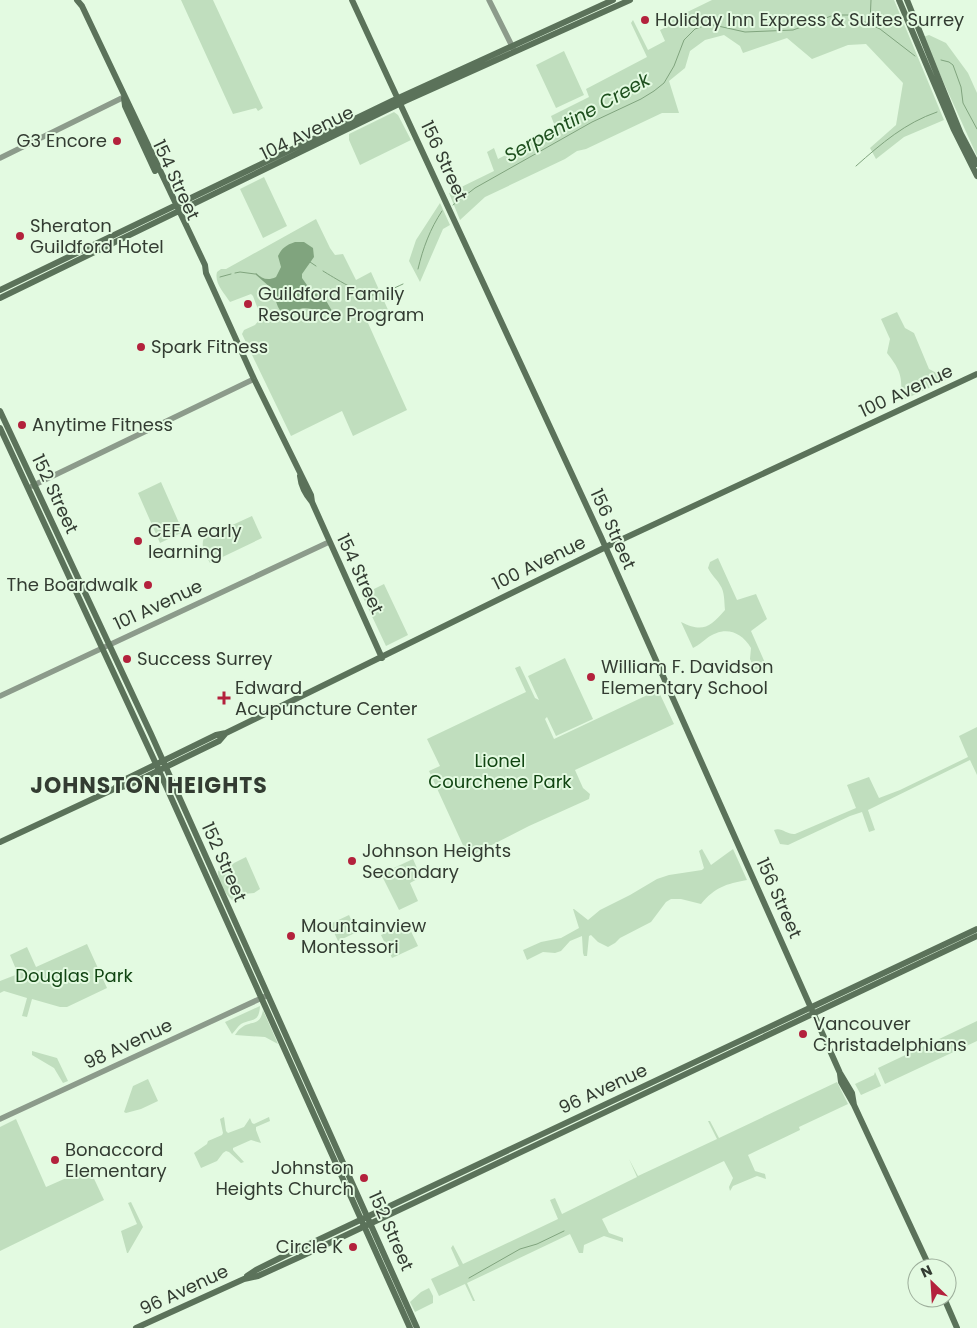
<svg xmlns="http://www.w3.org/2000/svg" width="977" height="1328" font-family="Poppins,sans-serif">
<rect width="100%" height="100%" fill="#e3fae1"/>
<!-- green -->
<path fill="#c0debe" d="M 181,0 L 213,0 L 263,108 L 258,111 L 256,108 L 233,114 Z
M 712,0 L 894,0 L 944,120 L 904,137 L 876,159 L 870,148 L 896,125 L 903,83 L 866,44 L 848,45 L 812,59 L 787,38 L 743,53 L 740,46 L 724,35 L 705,40 L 690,51 L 685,68 L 669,81 L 679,113 L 662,113 L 586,149 L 577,151 L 565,159 L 485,197 L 460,220 L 449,193 L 494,171 L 487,152 L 494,148 L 498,159 L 556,129 L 551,116 L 589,97 L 586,89 L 647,57 L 631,23 L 633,20 L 648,50 L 665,41 L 660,30 L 668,26 L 673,19 Z
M 929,35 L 946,43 L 968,73 L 977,93 L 977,156 L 923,37 Z
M 564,51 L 584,95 L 556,108 L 536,65 Z
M 394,112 L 398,115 L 411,140 L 360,165 L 349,140 L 349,134 Z
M 264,177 L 287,226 L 263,238 L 240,189 Z
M 440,203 L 450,225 L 443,229 L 420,282 L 409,261 L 416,240 Z
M 316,219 L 330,248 L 335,255 L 343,254 L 356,280 L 371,272 L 389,312 L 368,323 L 407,410 L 353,436 L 342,411 L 291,436 L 242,334 L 244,330 L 255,325 L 260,319 L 259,312 L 253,296 L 251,294 L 230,302 C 224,293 214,283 217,272 L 221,269 L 226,269 Z
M 897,312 L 905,328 L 914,333 L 929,369 L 948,379 L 901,401 C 902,377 902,372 887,353 L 890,339 L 881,319 Z
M 161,482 L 183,532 L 160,543 L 138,493 Z
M 252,516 L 262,538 L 210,563 C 206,555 200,547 204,538 Z
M 718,558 L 737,600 L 756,594 L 767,619 L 751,631 L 766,665 L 755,670 L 750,659 L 751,648 C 740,630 723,626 706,639 C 702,642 699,645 693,648 L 681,622 C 703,633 710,627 725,610 C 724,602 725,592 720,585 C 716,578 712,576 708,568 L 710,562 Z
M 384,584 L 408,635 L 386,646 L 362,595 Z
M 565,658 L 593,719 L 556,736 L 547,717 L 545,719 L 554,739 L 658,690 L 674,724 L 575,770 L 583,788 L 590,794 L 589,799 L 529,826 L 476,853 L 467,854 L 429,771 L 440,766 L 427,739 L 526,692 L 515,668 L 520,666 L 535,698 L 539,700 L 528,676 Z
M 977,727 L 977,775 L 970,760 L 868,810 L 875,830 L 869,832 L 862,812 L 850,816 L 788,845 L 780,844 L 774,830 C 782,827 787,835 795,834 L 856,808 L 847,785 L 869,777 L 879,798 L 900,790 L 968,757 L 959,736 Z
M 702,849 L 711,865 L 733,849 L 747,880 C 726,884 715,887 701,904 L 681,899 L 671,899 L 666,902 L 651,922 L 620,938 L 615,943 L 608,947 L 598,942 L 591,935 L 589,936 L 587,956 L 584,956 L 583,953 L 582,936 L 570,941 L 561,951 L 555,953 L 543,952 L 527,960 L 523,950 L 541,942 L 561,938 L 579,928 L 573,909 L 574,909 L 588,920 L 600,910 L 630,895 L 657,879 L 669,875 L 702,870 L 704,868 L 699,851 Z
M 246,857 L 260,889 L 254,893 L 244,894 L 232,900 C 224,892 218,883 218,871 Z
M 413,859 L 421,877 L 410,883 L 418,901 L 399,910 L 381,874 Z
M 349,915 L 357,932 L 338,941 L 330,924 Z
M 407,923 L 418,946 L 392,958 L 381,935 Z
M 87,944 L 107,988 L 67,1007 L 60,1007 L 32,999 L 27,1017 L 22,1016 L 27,998 L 4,991 L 0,993 L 0,981 L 18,974 L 10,955 L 27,947 L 36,967 Z
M 260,1006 C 259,1023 253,1018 241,1024 C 238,1026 235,1031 232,1034 L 225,1022 Z
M 263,1010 L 278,1044 L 265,1037 L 235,1035 C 237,1032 238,1030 241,1028 C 251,1020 260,1027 263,1010 Z
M 977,1021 L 977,1041 L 885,1084 L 878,1068 Z
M 32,1051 L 57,1058 L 68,1081 L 63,1083 L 54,1068 L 32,1055 Z
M 875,1072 L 881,1086 L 861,1095 L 855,1084 L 874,1075 Z
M 148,1079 L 158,1101 L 141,1109 L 126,1113 L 124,1112 L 133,1086 Z
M 837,1082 L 848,1104 L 799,1127 L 800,1130 L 748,1155 L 755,1171 L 765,1174 L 766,1179 L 757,1176 L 733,1186 L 730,1191 L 729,1187 L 733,1178 L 724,1161 L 602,1219 L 609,1233 L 623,1238 L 623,1242 L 604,1236 L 584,1245 L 583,1253 L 579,1253 L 570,1234 L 467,1283 L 475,1301 L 473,1301 L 465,1284 L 439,1296 L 431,1279 L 459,1266 L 451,1248 L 453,1245 L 463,1264 L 558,1219 L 550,1200 L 555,1198 L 562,1214 L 637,1177 L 629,1159 L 638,1176 L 717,1139 L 708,1121 L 710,1121 L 719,1138 Z
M 224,1117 L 226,1131 L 228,1133 L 244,1127 L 250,1118 L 252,1123 L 254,1124 L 269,1117 L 270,1121 L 256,1127 L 256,1130 L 261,1143 L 251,1140 L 233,1148 L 233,1150 L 244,1162 L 241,1163 L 229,1152 L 226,1151 L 223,1153 L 217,1161 L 201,1168 L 194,1153 L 207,1144 L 208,1141 L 222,1135 L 223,1133 L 220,1119 Z
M 16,1119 L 46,1187 L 89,1168 L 104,1200 L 0,1251 L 0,1127 Z
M 131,1202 L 143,1227 L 128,1253 L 127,1253 L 121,1231 L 137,1224 L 128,1203 Z
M 429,1288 L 433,1296 L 433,1303 L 415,1312 L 410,1302 L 421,1292 Z"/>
<!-- water -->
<path fill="#80a47e" d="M 295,242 L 304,242 L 313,248 L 314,257 L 302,274 L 302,278 L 309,288 L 324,297 L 332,311 L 331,314 C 324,312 304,305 298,310 C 295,311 294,314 291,315 L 283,315 L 278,307 L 271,288 L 255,274 L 256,273 C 262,279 268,281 276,277 L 281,267 L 278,256 C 282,248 286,245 295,242 Z"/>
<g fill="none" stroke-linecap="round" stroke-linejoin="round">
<!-- stream -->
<path stroke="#80a47e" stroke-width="1" d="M 870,23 L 871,0
M 941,60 L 949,62 L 953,65 L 961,87 L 963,103 L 977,129
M 856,166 C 882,143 905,123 937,112
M 453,205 L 475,188 L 592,122 L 641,99 L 654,91 L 664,83 L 674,66 L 684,40 L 695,29 L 709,24 L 745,32 L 793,30 L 834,15 L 850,15 L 880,29 L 915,56
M 310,262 L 316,266
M 418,269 C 423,248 430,229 442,211
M 323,271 C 333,277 363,296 373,295 C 383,294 394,288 403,284
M 235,273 L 240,272 L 255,274
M 220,277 L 231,274
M 469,1278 L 520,1249 L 537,1244 L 564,1231"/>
<!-- tertiary -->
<path stroke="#8c9b8b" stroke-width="5.5" d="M 489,0 L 514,50
M 0,158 L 124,97
M 32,486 L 254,379
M 0,696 L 329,542
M 0,1119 L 266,996"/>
<!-- secondary -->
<path stroke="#5b725a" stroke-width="6" d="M 77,0 L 82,6 L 205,265 L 206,273 L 254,379 L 311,495 L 312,502
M 352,0 L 601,537 L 840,1073 L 852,1093 L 854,1105
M 899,0 L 954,130 L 977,176
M 907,0 L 961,134 L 977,164
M 124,98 L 125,106 L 155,171
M 0,290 L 392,101 L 613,0
M 0,298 L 405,101 L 630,0
M 0,411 L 151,734 L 417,1328
M 0,428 L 156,764 L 410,1328
M 300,476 C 301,486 305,494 312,502 L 382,658
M 114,789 L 124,780 L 216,735 L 226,733 L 612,544 L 977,374
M 0,842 L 114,789 L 129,785 L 219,741 L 225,734
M 840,1074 L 841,1082 L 854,1105 L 930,1268
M 247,1276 L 256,1270 L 284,1256 L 977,929
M 944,1298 L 957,1328
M 136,1328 L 244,1279 L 258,1276 L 304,1255 L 977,936"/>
</g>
<!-- markers -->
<g fill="#b3213c" stroke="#e3fae1" stroke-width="2">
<circle cx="645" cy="20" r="5"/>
<circle cx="117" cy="141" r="5"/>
<circle cx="20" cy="236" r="5"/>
<circle cx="248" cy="304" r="5"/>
<circle cx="141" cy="347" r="5"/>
<circle cx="22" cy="425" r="5"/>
<circle cx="138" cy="541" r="5"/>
<circle cx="148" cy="585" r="5"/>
<circle cx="127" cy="659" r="5"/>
<circle cx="591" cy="677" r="5"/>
<path d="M221.5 690.5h5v5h5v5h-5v5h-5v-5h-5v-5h5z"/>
<circle cx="352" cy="861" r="5"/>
<circle cx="291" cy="936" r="5"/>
<circle cx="803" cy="1034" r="5"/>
<circle cx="55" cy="1160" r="5"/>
<circle cx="364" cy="1178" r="5"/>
<circle cx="353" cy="1247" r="5"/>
</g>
<g text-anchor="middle" stroke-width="4" stroke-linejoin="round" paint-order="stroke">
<!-- poi labels -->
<g font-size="18" fill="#333c32" stroke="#e3fae1" text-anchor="start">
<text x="655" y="26">Holiday Inn Express &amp; Suites Surrey</text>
<text x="107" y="147" text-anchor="end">G3 Encore</text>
<text x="30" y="232">Sheraton<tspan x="30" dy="21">Guildford Hotel</tspan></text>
<text x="258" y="300">Guildford Family<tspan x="258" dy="21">Resource Program</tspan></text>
<text x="151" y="353">Spark Fitness</text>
<text x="32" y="431">Anytime Fitness</text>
<text x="148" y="537">CEFA early<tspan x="148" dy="21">learning</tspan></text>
<text x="138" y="591" text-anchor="end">The Boardwalk</text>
<text x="137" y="665">Success Surrey</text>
<text x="601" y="673">William F. Davidson<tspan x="601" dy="21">Elementary School</tspan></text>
<text x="235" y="694">Edward<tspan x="235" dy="21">Acupuncture Center</tspan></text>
<text x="362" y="857">Johnson Heights<tspan x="362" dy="21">Secondary</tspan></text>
<text x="301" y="932">Mountainview<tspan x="301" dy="21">Montessori</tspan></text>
<text x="813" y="1030">Vancouver<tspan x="813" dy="21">Christadelphians</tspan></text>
<text x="65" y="1156">Bonaccord<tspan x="65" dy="21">Elementary</tspan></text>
<text x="354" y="1174" text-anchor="end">Johnston<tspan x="354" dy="21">Heights Church</tspan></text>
<text x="343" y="1253" text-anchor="end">Circle K</text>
</g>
<!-- street labels -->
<g font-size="18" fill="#333c32" stroke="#e3fae1">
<text transform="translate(307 133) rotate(-26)" y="6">104 Avenue</text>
<text transform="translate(444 161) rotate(65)" y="6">156 Street</text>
<text transform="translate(176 180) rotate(65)" y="6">154 Street</text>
<text transform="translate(906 391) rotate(-25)" y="6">100 Avenue</text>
<text transform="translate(55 494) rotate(65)" y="6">152 Street</text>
<text transform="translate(613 529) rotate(66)" y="6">156 Street</text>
<text transform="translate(539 563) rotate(-26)" y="6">100 Avenue</text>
<text transform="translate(360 574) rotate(65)" y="6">154 Street</text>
<text transform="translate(158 605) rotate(-25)" y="6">101 Avenue</text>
<text transform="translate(224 862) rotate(66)" y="6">152 Street</text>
<text transform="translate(779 898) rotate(66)" y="6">156 Street</text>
<text transform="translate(128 1044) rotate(-25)" y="6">98 Avenue</text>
<text transform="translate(603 1089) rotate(-25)" y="6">96 Avenue</text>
<text transform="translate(391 1231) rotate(66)" y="6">152 Street</text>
<text transform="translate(184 1290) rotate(-25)" y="6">96 Avenue</text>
</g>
<!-- park labels -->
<g font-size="18" fill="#114512" stroke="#e3fae1">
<text x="500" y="767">Lionel<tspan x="500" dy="21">Courchene Park</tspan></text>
<text x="74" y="982">Douglas Park</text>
</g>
<!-- water labels -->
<g font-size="19" font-style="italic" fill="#1e501e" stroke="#e3fae1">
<text transform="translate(577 117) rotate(-29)" y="7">Serpentine Creek</text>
</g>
<!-- district labels -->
<g font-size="22" font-weight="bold" letter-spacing="1" fill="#333c32" stroke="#e3fae1">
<text x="149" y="793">JOHNSTON HEIGHTS</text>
</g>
</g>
<!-- north arrow -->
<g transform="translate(932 1283) rotate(335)"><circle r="24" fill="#e3fae1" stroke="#9dae9b"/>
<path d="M0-4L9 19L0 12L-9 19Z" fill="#b3213c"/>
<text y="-8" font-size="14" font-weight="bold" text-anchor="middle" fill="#333c32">N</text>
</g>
</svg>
